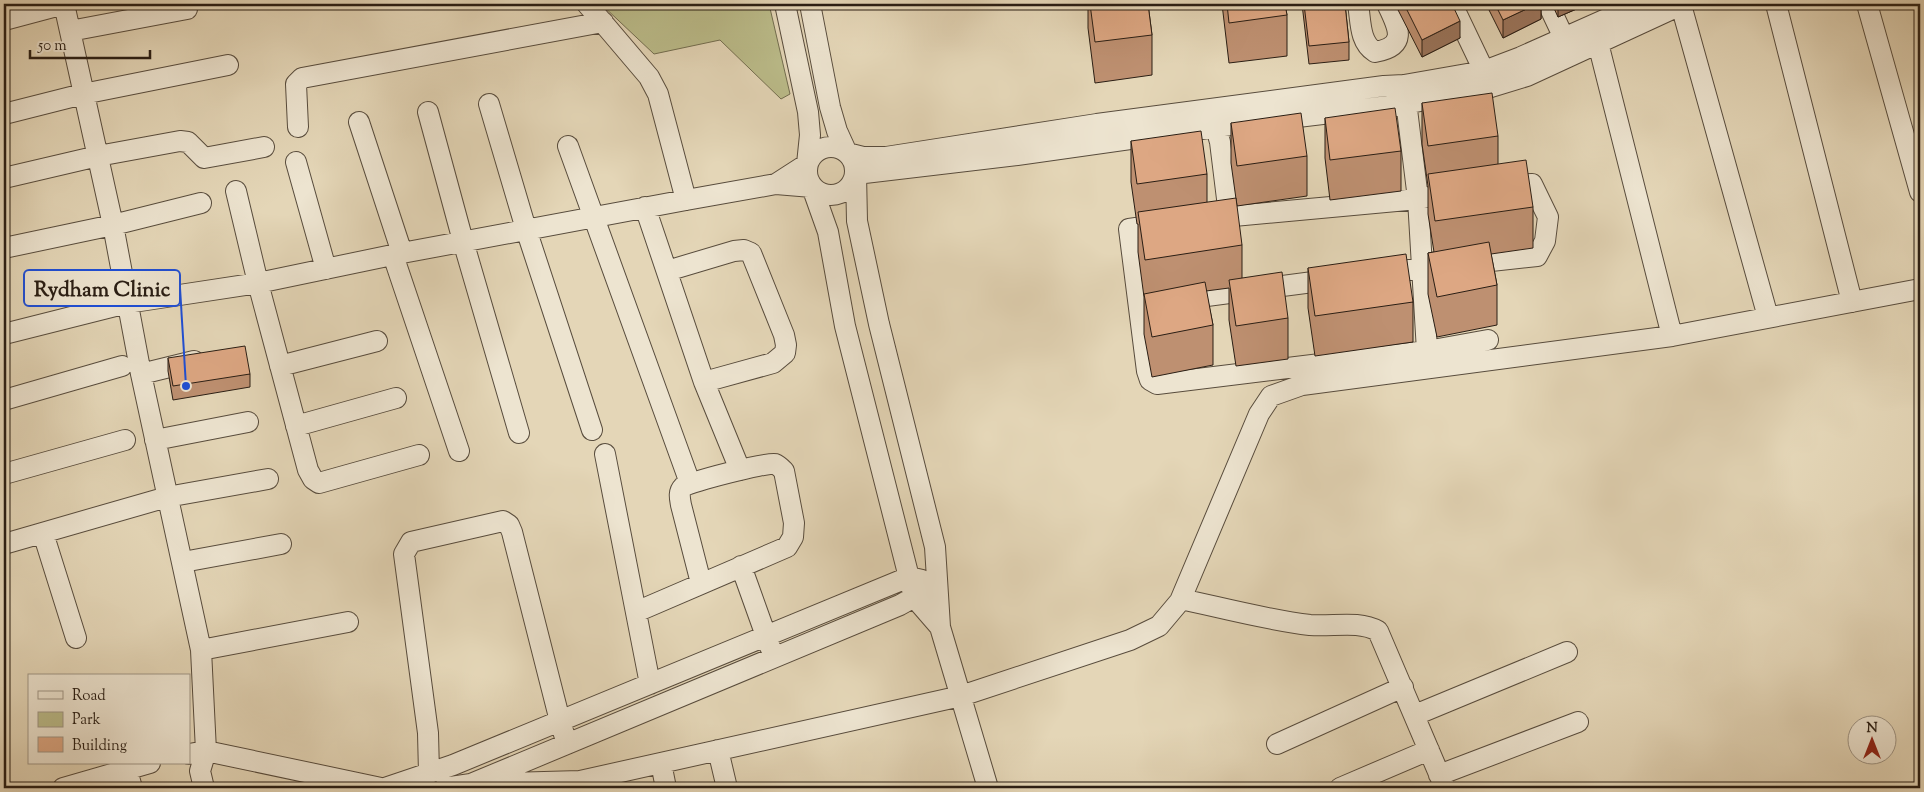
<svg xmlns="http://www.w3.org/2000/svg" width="1924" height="792" font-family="'Sorts Mill Goudy',serif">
<rect width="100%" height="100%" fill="#e4d6b7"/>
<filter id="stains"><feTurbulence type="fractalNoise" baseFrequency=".004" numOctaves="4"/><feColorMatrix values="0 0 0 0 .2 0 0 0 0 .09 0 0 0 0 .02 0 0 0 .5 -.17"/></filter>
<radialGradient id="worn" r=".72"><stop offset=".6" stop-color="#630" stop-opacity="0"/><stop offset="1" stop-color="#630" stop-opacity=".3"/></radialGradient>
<!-- green -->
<path fill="#bbbc8a" stroke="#726d4f" d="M 601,4 L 769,4 L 790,94 L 781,99 L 720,40 L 654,54 Z"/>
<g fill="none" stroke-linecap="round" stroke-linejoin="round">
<!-- minor casing -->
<g stroke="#584c3d" stroke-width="22">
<path id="minor" d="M 64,4 L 113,225 L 141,374 L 201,650 L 206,751 L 200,771 L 204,788
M 587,4 L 649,77 L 658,94 L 686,200
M 810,4 L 830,107 L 837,131 L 847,153 L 863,157 L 886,157 L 1097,124 L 1384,86 L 1404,85 L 1484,71 L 1521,57 L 1640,4
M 1358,4 C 1361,21 1359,42 1375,52 C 1409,46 1398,27 1387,4
M 1452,4 L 1484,71
M 1548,4 L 1564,38
M 1776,4 L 1852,302
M 1867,4 L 1920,192
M 1681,5 L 1768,317
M 4,20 L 64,4
M 70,31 L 187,9
M 1598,43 L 1672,336
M 489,104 L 526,229 L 592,430
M 428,112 L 463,241 L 519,433
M 4,114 L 83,94 L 228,65
M 1212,114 L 1220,142 L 1229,215
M 359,122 L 402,253
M 298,127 L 296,84 L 302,78 L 603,22
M 568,146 L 690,483
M807 171a24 24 0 1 1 48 0a24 24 0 1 1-48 0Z
M 296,162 L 326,269
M 4,178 L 98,156 L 180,141 L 188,142 L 204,158 L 264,147
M 776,184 L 807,164 L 810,135 L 808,112 L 785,4
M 236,191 L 258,283 L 308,470 L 313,479 L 319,483 L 419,455
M 645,207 L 704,382 L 740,470
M 1212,218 L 1418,199 L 1454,193
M 1164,224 L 1129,229 L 1147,371 L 1150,380 L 1157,384 L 1427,351 L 1418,199 L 1404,85
M 4,248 L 113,225 L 201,203
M 393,255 L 459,451
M 667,271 L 734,251 L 744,250 L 751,253 L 784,335 L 786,345 L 785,353 L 773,363 L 704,382
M 1382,273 L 1537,256 L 1545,241 L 1548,217 L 1532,184 L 1503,185
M 1139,305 L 1336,279
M 4,334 L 127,303 L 258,283 L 402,253 L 686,200 L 776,184 L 812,187 L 828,232 L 845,326 L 914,597 L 940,627
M 1427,351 L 1488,340
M 280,366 L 377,341
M 141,374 L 194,361
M 4,400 L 122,366
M 296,426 L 396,398
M 155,440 L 248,422
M 605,454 L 650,684
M 4,474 L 125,440
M 43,533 L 76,638
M 4,544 L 167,497 L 268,479
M 183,562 L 281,544
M 741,566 L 770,647
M 1181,599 C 1223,608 1267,620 1310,625 C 1333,627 1358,620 1378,631 L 1445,788
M 636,612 L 787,547 L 793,537 L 794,523 L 784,471 C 782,469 778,465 775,464 C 767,462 689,482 683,487 C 678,492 680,499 681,505 L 701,583
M 201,650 L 348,622
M 1415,715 L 1567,652
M 1277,744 L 1403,687
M 718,750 L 727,788
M 189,754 L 206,751 L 381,788
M 661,763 L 666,788
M 127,770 L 132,788
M 429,773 L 428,733 L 404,554 L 411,542 L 503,521 L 509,525 L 512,532 L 560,721 L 567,744
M 1439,775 L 1578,722
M 471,784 L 580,781 L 961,696 L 1130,640 L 1159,626 L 1180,601 L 1259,414 L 1271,396 L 1302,385 L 1672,336 L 1920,289
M 63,788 L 150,763
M 385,788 L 453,765 L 909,577 L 922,580
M 444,788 L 471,784 L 900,605 L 925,591
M 988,788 L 940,627 L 935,547 L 879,324 L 857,221 L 856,174 L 1017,155 L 1215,127 L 1405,104 L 1491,87 L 1527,76 L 1683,4
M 1340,788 L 1429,750"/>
</g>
<!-- minor -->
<use href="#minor" stroke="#ede4d0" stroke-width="20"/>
</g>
<!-- wall -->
<path fill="#be9071" stroke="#2a1e14" d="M 1088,4 L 1148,4 L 1152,35 L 1152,75 L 1095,83 L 1088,28 Z
M 1222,4 L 1285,4 L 1287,15 L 1287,56 L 1229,63 Z
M 1302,4 L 1345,4 L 1349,42 L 1349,60 L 1309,64 Z
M 1395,4 L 1452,4 L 1460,38 L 1422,57 Z
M 1486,4 L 1541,4 L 1541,19 L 1503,38 Z
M 1552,4 L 1588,4 L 1558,17 Z
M 1422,103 L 1498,136 L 1498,164 L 1533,207 L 1533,248 L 1491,254 L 1497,285 L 1497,325 L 1437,337 L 1428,294 L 1428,253 L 1434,252 L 1428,214 L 1428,186 L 1422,144 Z
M 1325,118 L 1401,151 L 1401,191 L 1330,200 L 1325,158 Z
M 1231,123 L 1307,156 L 1307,196 L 1237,206 L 1231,163 Z
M 1131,141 L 1207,174 L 1207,202 L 1242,245 L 1242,278 L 1288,318 L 1288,359 L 1236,366 L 1229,320 L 1229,288 L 1206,291 L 1213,325 L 1213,365 L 1152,377 L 1144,334 L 1144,297 L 1138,252 L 1138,224 L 1137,224 L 1131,182 Z
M 1308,268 L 1413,302 L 1413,342 L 1315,356 L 1308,308 Z
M 168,358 L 250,374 L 250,387 L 173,400 L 168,371 Z"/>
<!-- shaded-wall -->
<path fill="#9b755c" stroke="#2a1e14" d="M 1537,4 L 1541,4 L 1541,19 L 1503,38 L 1503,20 Z
M 1558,4 L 1588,4 L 1558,17 Z
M 1460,21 L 1460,38 L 1422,57 L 1422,40 Z"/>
<!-- building -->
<path fill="#dda783" stroke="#2a1e14" d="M 1090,4 L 1148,4 L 1152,35 L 1095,42 Z
M 1227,4 L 1285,4 L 1287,15 L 1229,23 Z
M 1304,4 L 1345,4 L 1349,42 L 1309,46 Z
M 1404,4 L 1452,4 L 1460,21 L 1422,40 Z
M 1495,4 L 1537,4 L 1503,20 Z
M 1492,93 L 1498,136 L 1428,146 L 1422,103 Z
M 1395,108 L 1401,151 L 1330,160 L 1325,118 Z
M 1301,113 L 1307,156 L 1237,166 L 1231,123 Z
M 1201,131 L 1207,174 L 1137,184 L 1131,141 Z
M 1526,160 L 1533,207 L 1435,221 L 1428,174 Z
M 1236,198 L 1242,245 L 1145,260 L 1138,212 Z
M 1489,242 L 1497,285 L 1437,297 L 1428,253 Z
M 1406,254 L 1413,302 L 1315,316 L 1308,268 Z
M 1282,272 L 1288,318 L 1236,326 L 1229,280 Z
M 1205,282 L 1213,325 L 1152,337 L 1144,294 Z
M 245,346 L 250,374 L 173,386 L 168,358 Z"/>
<!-- callouts -->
<path fill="none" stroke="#1d4ed8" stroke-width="2" d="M186 386L180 288"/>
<circle fill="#1d4ed8" stroke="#ede4d0" stroke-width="2" cx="186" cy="386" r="5"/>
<rect fill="#ede4d0" stroke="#1d4ed8" stroke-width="2" x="24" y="270" width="156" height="36" rx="5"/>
<g font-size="21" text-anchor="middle" font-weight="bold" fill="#2a1e14">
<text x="102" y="296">Rydham Clinic</text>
</g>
<!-- margin -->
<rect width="1924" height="792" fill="none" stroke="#e4d6b7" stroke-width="20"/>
<rect x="5" y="5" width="1914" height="782" fill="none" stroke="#2a1e14" stroke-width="2.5"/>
<rect x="10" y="10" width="1904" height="772" fill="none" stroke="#2a1e14"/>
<!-- legend -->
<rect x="28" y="674" width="162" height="90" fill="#ede4d0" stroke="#9f9585"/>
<rect x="38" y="691" width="25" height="8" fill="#ede4d0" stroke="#9f9585"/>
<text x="72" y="700" font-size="15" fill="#2a1e14">Road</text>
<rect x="38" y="712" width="25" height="15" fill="#bbbc8a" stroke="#9f9585"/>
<text x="72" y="724" font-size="15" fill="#2a1e14">Park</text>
<rect x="38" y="737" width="25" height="15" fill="#dda783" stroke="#9f9585"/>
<text x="72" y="750" font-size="15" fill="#2a1e14">Building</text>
<!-- north arrow -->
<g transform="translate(1872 740)"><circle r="24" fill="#ede4d0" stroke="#9f9585"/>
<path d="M0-4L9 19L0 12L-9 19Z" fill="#8f2418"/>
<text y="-8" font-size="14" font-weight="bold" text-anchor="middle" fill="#2a1e14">N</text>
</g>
<!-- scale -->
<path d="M30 50v8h120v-8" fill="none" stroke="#2a1e14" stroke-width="2.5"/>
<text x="38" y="50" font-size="15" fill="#2a1e14" stroke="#ede4d0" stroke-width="4" paint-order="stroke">50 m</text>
<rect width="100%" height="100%" filter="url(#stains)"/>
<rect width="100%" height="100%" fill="url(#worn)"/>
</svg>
